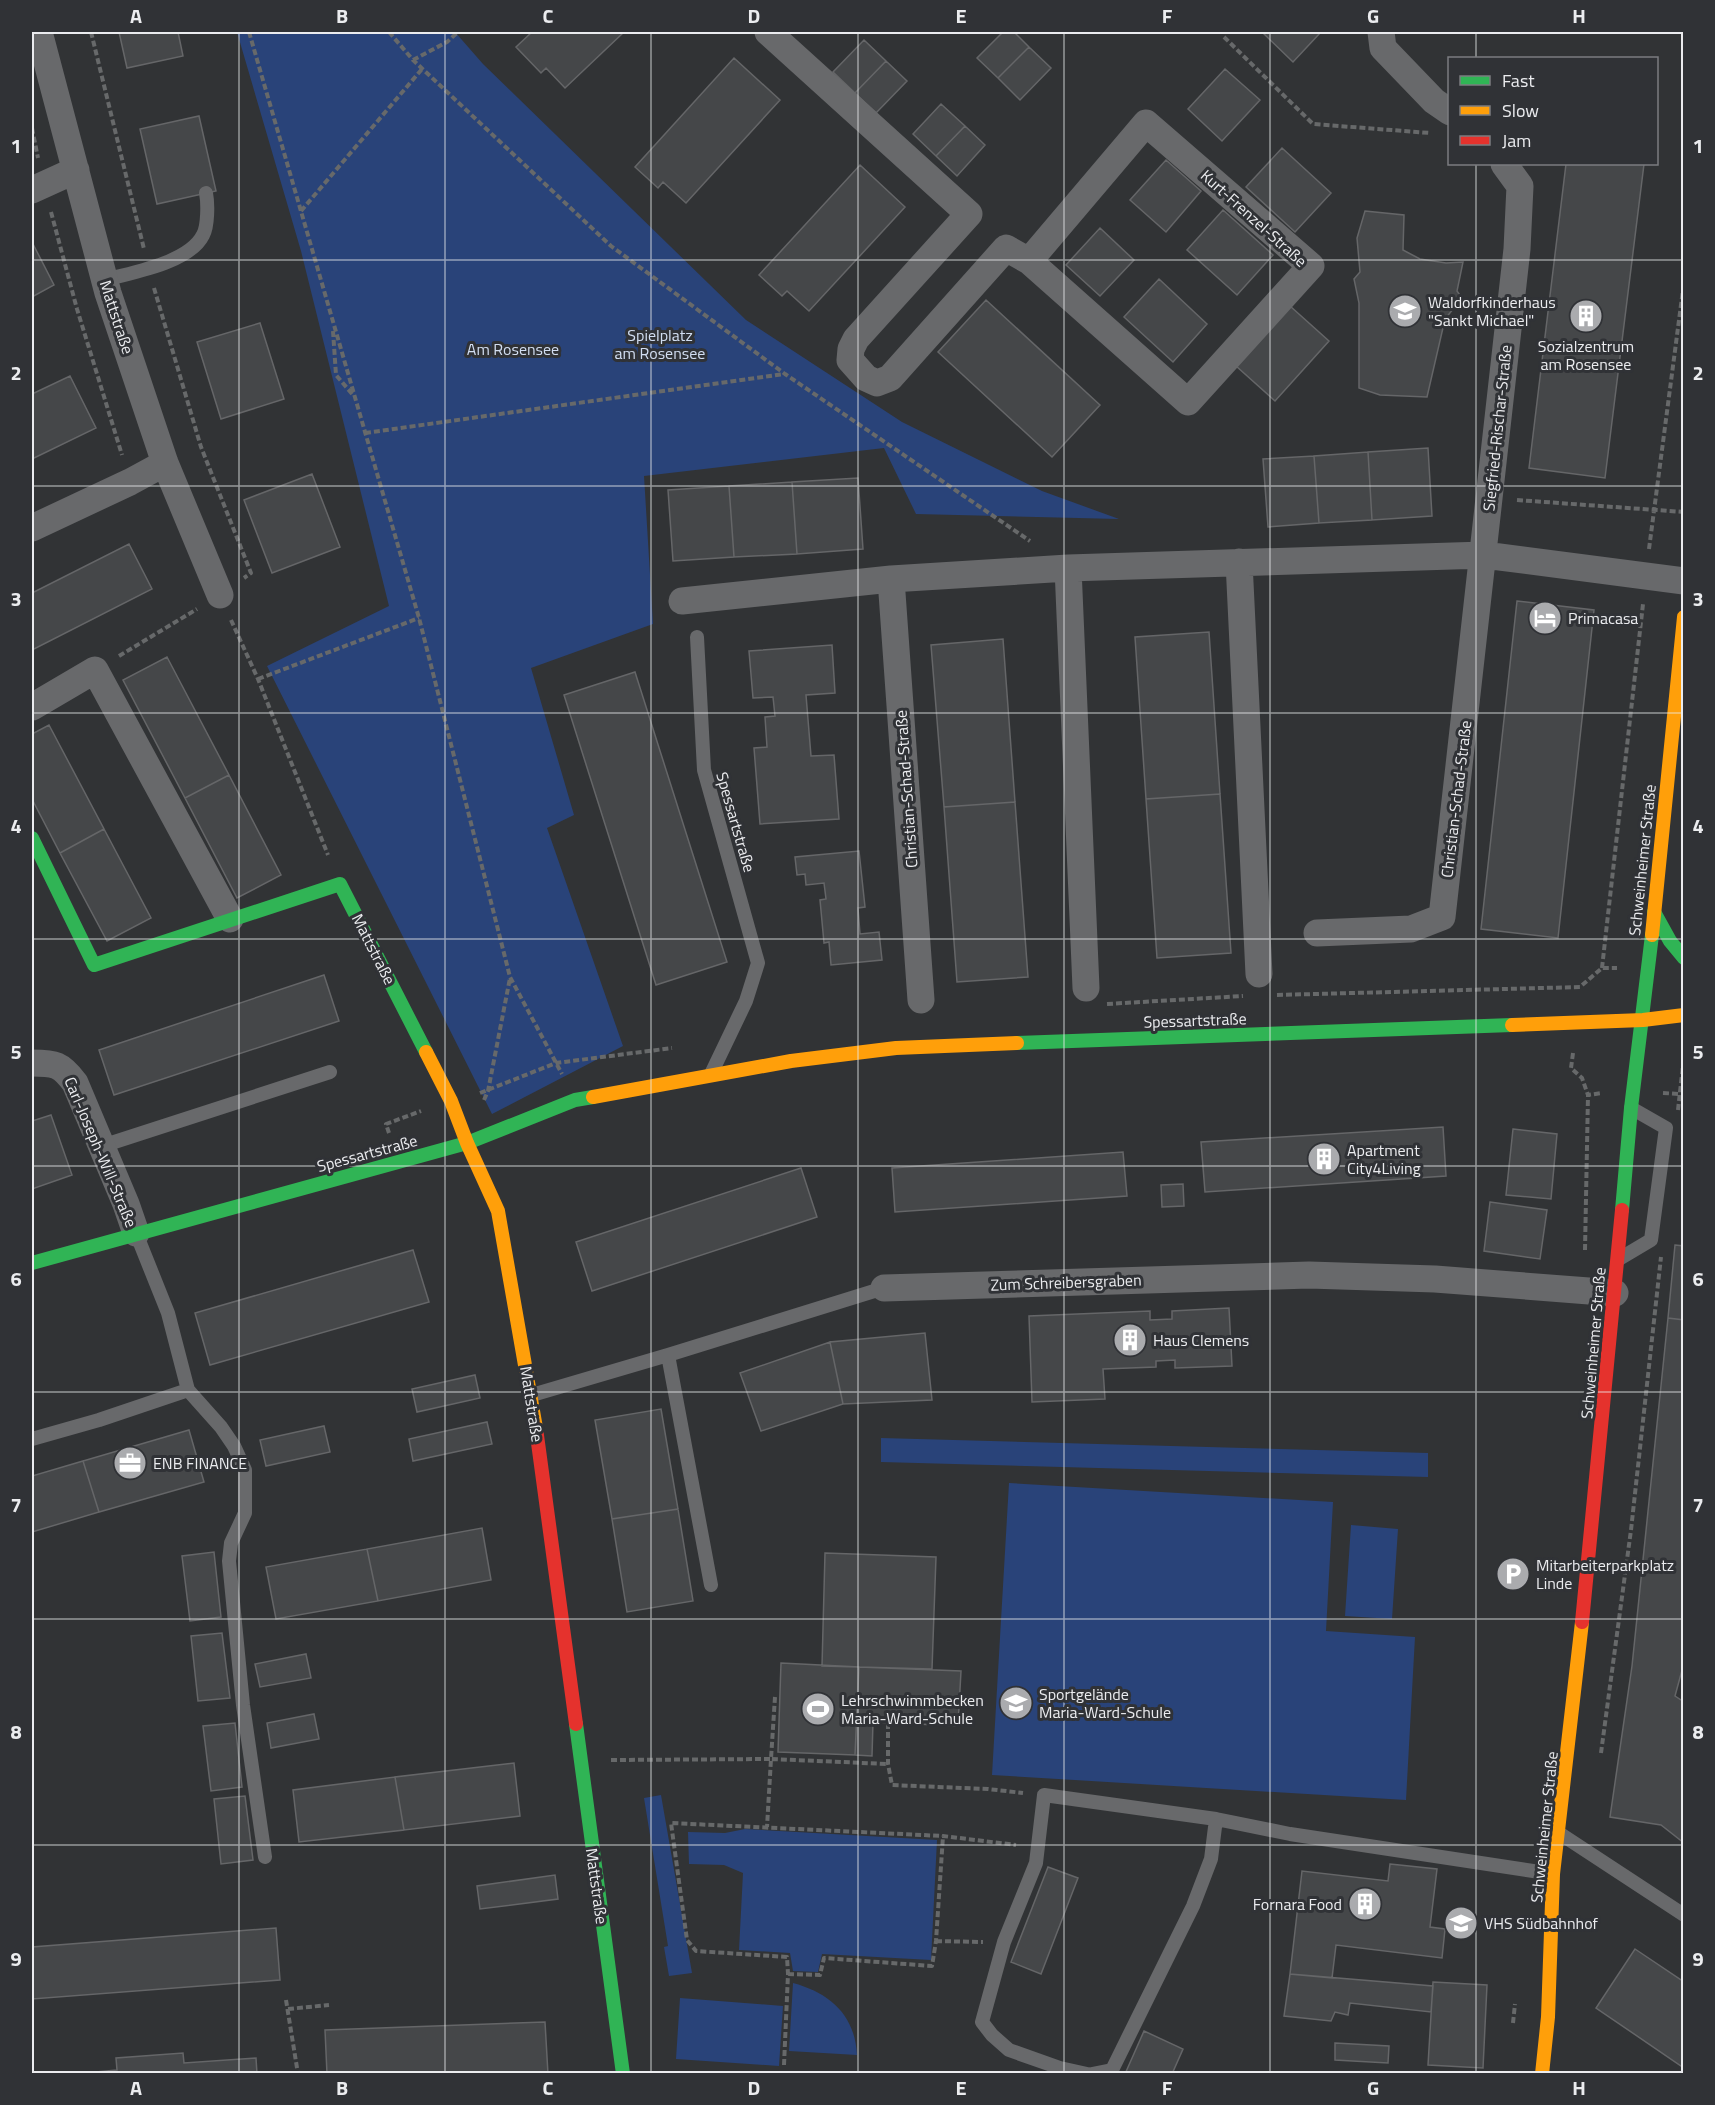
<svg xmlns="http://www.w3.org/2000/svg" width="1715" height="2105" font-family="'Titillium Web',sans-serif">
<rect width="100%" height="100%" fill="#313335"/>
<!-- green -->
<path fill="#294379" d="M 237,32 L 455,32 L 483,64 L 746,320 L 902,422 L 1042,491 L 1119,519 L 916,514 L 884,448 L 644,476 L 653,624 L 531,668 L 574,815 L 547,828 L 623,1046 L 492,1114 L 267,666 L 389,606 L 301,251 Z
M 881,1438 L 1428,1453 L 1428,1477 L 881,1462 Z
M 1009,1483 L 1333,1502 L 1326,1631 L 1415,1637 L 1406,1800 L 992,1775 Z
M 1351,1525 L 1398,1529 L 1392,1619 L 1345,1616 Z
M 661,1795 L 692,1973 L 669,1976 L 664,1947 L 668,1946 L 644,1798 Z
M 745,1829 L 937,1840 L 931,1960 L 822,1954 L 818,1972 L 793,1971 L 790,1953 L 739,1950 L 743,1873 L 724,1865 L 689,1864 L 688,1832 L 725,1833 Z
M 793,1983 C 830,1993 855,2015 857,2055 L 789,2051 Z
M 680,1998 L 783,2006 L 779,2066 L 676,2059 Z"/>
<!-- building -->
<path fill="#454749" stroke="#656668" stroke-width="1.5" d="M 119,32 L 178,32 L 183,56 L 127,68 Z
M 532,32 L 624,32 L 565,88 L 546,68 L 541,73 L 516,47 Z
M 1003,32 L 1014,32 L 1029,47 L 998,78 L 977,58 Z
M 1262,32 L 1321,32 L 1293,62 Z
M 864,40 L 886,61 L 855,93 L 833,72 Z
M 1029,47 L 1051,68 L 1020,100 L 998,78 Z
M 734,58 L 780,100 L 686,203 L 663,182 L 658,188 L 635,167 Z
M 886,61 L 907,81 L 876,113 L 855,93 Z
M 1225,69 L 1260,100 L 1222,141 L 1188,109 Z
M 941,104 L 965,126 L 936,156 L 913,134 Z
M 199,116 L 216,191 L 157,204 L 140,129 Z
M 965,126 L 985,145 L 957,176 L 936,156 Z
M 1282,148 L 1331,193 L 1295,232 L 1246,187 Z
M 1166,160 L 1201,191 L 1166,232 L 1130,200 Z
M 1566,164 L 1644,164 L 1605,478 L 1529,468 Z
M 860,165 L 905,207 L 809,311 L 787,291 L 782,296 L 759,275 Z
M 1223,210 L 1273,255 L 1237,295 L 1187,250 Z
M 1365,211 L 1404,215 L 1403,250 L 1420,259 L 1446,263 L 1463,262 L 1457,291 L 1462,298 L 1445,319 L 1427,397 L 1380,395 L 1359,388 L 1359,303 L 1354,279 L 1360,272 L 1357,238 Z
M 1100,228 L 1134,260 L 1100,296 L 1066,265 Z
M 32,242 L 54,285 L 32,297 Z
M 1159,279 L 1207,324 L 1173,362 L 1124,317 Z
M 986,300 L 1100,405 L 1052,457 L 938,352 Z
M 1290,306 L 1329,341 L 1275,401 L 1236,366 Z
M 260,323 L 284,399 L 221,419 L 197,342 Z
M 70,376 L 96,428 L 32,459 L 32,394 Z
M 1428,448 L 1432,516 L 1372,520 L 1368,452 Z
M 1368,452 L 1372,520 L 1319,523 L 1314,456 Z
M 1314,456 L 1319,523 L 1268,527 L 1263,459 Z
M 312,474 L 340,547 L 272,573 L 244,500 Z
M 858,478 L 863,549 L 797,554 L 792,482 Z
M 792,482 L 797,554 L 734,557 L 729,486 Z
M 729,486 L 734,557 L 673,561 L 668,490 Z
M 129,544 L 152,589 L 32,650 L 32,593 Z
M 1517,601 L 1594,610 L 1558,938 L 1481,929 Z
M 1209,632 L 1220,794 L 1146,799 L 1135,637 Z
M 1003,639 L 1015,802 L 944,807 L 931,645 Z
M 832,645 L 835,693 L 806,695 L 811,756 L 834,755 L 839,819 L 760,824 L 754,748 L 767,747 L 765,717 L 775,716 L 773,697 L 753,698 L 749,651 Z
M 167,657 L 229,775 L 185,798 L 123,680 Z
M 635,672 L 727,962 L 656,985 L 564,695 Z
M 49,725 L 104,829 L 60,853 L 32,799 L 32,734 Z
M 229,775 L 281,875 L 237,898 L 185,798 Z
M 1220,794 L 1231,953 L 1157,958 L 1146,799 Z
M 1015,802 L 1028,977 L 957,982 L 944,807 Z
M 104,829 L 151,918 L 107,941 L 60,853 Z
M 859,851 L 865,907 L 858,908 L 860,934 L 879,932 L 882,960 L 831,965 L 829,942 L 824,943 L 820,900 L 826,899 L 824,883 L 806,885 L 805,874 L 797,875 L 795,857 Z
M 324,975 L 339,1021 L 114,1095 L 99,1050 Z
M 51,1115 L 72,1175 L 32,1189 L 32,1121 Z
M 1443,1127 L 1446,1176 L 1205,1192 L 1201,1142 Z
M 1513,1129 L 1557,1134 L 1551,1199 L 1506,1195 Z
M 1123,1152 L 1127,1196 L 895,1212 L 892,1168 Z
M 801,1168 L 817,1217 L 592,1291 L 576,1242 Z
M 1183,1184 L 1184,1206 L 1162,1207 L 1161,1185 Z
M 1490,1202 L 1547,1210 L 1540,1259 L 1484,1251 Z
M 1675,1245 L 1684,1246 L 1684,1320 L 1668,1318 Z
M 413,1250 L 429,1302 L 210,1365 L 195,1313 Z
M 1229,1308 L 1232,1366 L 1175,1368 L 1175,1360 L 1156,1361 L 1156,1367 L 1103,1369 L 1105,1399 L 1032,1402 L 1029,1316 L 1150,1311 L 1150,1320 L 1172,1319 L 1172,1311 Z
M 1668,1318 L 1684,1320 L 1684,1663 L 1675,1696 L 1684,1702 L 1684,1843 L 1661,1825 L 1610,1817 L 1632,1666 Z
M 925,1333 L 932,1400 L 843,1404 L 830,1342 Z
M 830,1342 L 843,1404 L 761,1431 L 740,1373 Z
M 475,1375 L 480,1398 L 417,1412 L 412,1389 Z
M 661,1409 L 678,1509 L 612,1519 L 595,1420 Z
M 487,1422 L 492,1444 L 413,1461 L 409,1439 Z
M 324,1426 L 330,1452 L 266,1466 L 260,1440 Z
M 189,1430 L 204,1482 L 99,1512 L 83,1461 Z
M 83,1461 L 99,1512 L 32,1532 L 32,1476 Z
M 678,1509 L 693,1601 L 627,1612 L 612,1519 Z
M 482,1528 L 491,1580 L 378,1601 L 367,1549 Z
M 367,1549 L 378,1601 L 276,1619 L 266,1567 Z
M 214,1552 L 221,1617 L 190,1621 L 182,1556 Z
M 825,1553 L 936,1557 L 932,1669 L 822,1666 Z
M 222,1633 L 230,1698 L 198,1701 L 191,1636 Z
M 306,1654 L 311,1678 L 260,1687 L 255,1664 Z
M 781,1663 L 859,1667 L 855,1755 L 778,1752 Z
M 859,1667 L 961,1671 L 958,1726 L 873,1722 L 872,1756 L 855,1755 Z
M 314,1714 L 319,1739 L 271,1748 L 267,1723 Z
M 235,1723 L 242,1787 L 211,1791 L 203,1726 Z
M 514,1763 L 520,1816 L 404,1830 L 395,1777 Z
M 395,1777 L 404,1830 L 299,1842 L 293,1790 Z
M 245,1796 L 253,1860 L 221,1864 L 214,1799 Z
M 1390,1864 L 1437,1869 L 1430,1927 L 1445,1929 L 1442,1958 L 1336,1945 L 1332,1978 L 1290,1974 L 1302,1871 L 1388,1881 Z
M 1048,1867 L 1078,1878 L 1041,1974 L 1011,1962 Z
M 555,1875 L 558,1899 L 480,1909 L 477,1886 Z
M 276,1928 L 280,1980 L 32,1999 L 32,1947 Z
M 1635,1949 L 1684,1982 L 1684,2068 L 1596,2008 Z
M 1290,1974 L 1433,1986 L 1431,2012 L 1350,2003 L 1348,2015 L 1335,2012 L 1331,2021 L 1284,2016 Z
M 1433,1982 L 1487,1985 L 1483,2068 L 1428,2065 Z
M 545,2022 L 548,2074 L 327,2074 L 325,2030 Z
M 1144,2031 L 1183,2049 L 1172,2074 L 1125,2074 Z
M 1335,2043 L 1389,2046 L 1388,2063 L 1335,2060 Z
M 183,2053 L 184,2063 L 256,2058 L 257,2074 L 74,2074 L 117,2070 L 116,2058 Z"/>
<g fill="none" stroke-linecap="round" stroke-linejoin="round">
<!-- path -->
<path stroke="#67696a" stroke-width="4" stroke-dasharray="6 3" stroke-linecap="butt" d="M 91,32 L 144,249
M 249,32 L 419,618 L 510,977 L 562,1074
M 389,32 L 413,60 L 611,246 L 785,374 L 1030,541
M 1224,37 L 1313,124 L 1430,133
M 413,60 L 447,42 L 458,32
M 32,128 L 38,158
M 301,211 L 422,69
M 51,212 L 77,309 L 122,455
M 154,288 L 201,447 L 251,573 L 244,578
M 333,331 L 336,375 L 353,395
M 365,433 L 784,374
M 1517,500 L 1684,512
M 1649,549 L 1684,282
M 231,620 L 258,679 L 328,855
M 119,656 L 197,609
M 258,679 L 419,618
M 1602,968 L 1643,604
M 1277,995 L 1580,987 L 1602,968 L 1617,968
M 1107,1004 L 1243,996
M 1573,1053 L 1571,1068 L 1582,1078 L 1588,1095 L 1602,1093
M 480,1093 L 556,1063 L 672,1048
M 1663,1093 L 1679,1094
M 484,1100 L 488,1091 L 510,978
M 1678,1110 L 1684,1056
M 389,1133 L 386,1124 L 421,1111
M 1585,1250 L 1588,1095
M 775,1697 L 771,1759 L 888,1764
M 888,1723 L 888,1764 L 892,1785 L 988,1789 L 1023,1793
M 1601,1753 L 1631,1530 L 1661,1257
M 611,1760 L 771,1759 L 767,1827
M 936,1941 L 983,1942
M 788,1974 L 820,1975 L 824,1958 L 932,1966 L 936,1941 L 943,1836
M 286,2000 L 298,2074
M 288,2009 L 329,2005
M 1513,2023 L 1515,2004
M 784,2065 L 788,1974 L 787,1957 L 696,1951 L 687,1940 L 671,1823 L 943,1836 L 1016,1845"/>
<!-- lane -->
<path stroke="#68696b" stroke-width="14" d="M 105,280 C 133,272 189,263 203,235 C 208,226 208,203 206,193
M 697,637 L 704,770 L 758,963 L 746,1001 L 711,1074
M 102,1146 L 330,1072
M 136,1233 L 168,1313 L 188,1390 L 221,1427 L 234,1446 L 245,1470 L 245,1513 L 231,1543 L 229,1561 L 243,1705 L 265,1857
M 1619,1259 L 1651,1240 L 1666,1128 L 1631,1108
M 668,1355 L 711,1585
M 532,1395 L 668,1355 L 884,1288
M 32,1439 L 99,1420 L 188,1390
M 1216,1819 L 1290,1834 L 1553,1874
M 1559,1833 L 1684,1915
M 1087,2074 L 1060,2068 L 1009,2050 L 992,2035 L 982,2022 L 1004,1942 L 1036,1863 L 1044,1795 L 1216,1819 L 1211,1859 L 1193,1906 L 1112,2070 L 1092,2074"/>
<!-- street -->
<path stroke="#68696b" stroke-width="27" d="M 39,32 L 108,293 L 165,463 L 220,595
M 768,32 L 969,214 L 856,339 L 851,349 L 850,360 L 866,378 L 877,383 L 890,378 L 1006,248 L 1029,261 L 1188,402 L 1311,266 L 1146,123 L 1029,261
M 1381,32 L 1383,48 L 1434,101 L 1450,112
M 32,190 L 76,170
M 32,528 L 130,482 L 165,463
M 1239,562 L 1259,974
M 1068,568 L 1086,988
M 891,579 L 921,1000
M 682,601 L 891,579 L 1068,568 L 1484,555 L 1684,581
M 32,707 L 95,670 L 230,919
M 1317,933 L 1411,929 L 1442,917 L 1517,249 L 1520,186 L 1504,164
M 32,1063 C 55,1063 61,1064 75,1083 L 126,1204 L 136,1233
M 884,1288 L 1309,1275 L 1435,1279 L 1615,1293"/>
<!-- fast -->
<path stroke="#30b455" stroke-width="14" d="M 32,838 L 94,965 L 340,884 L 426,1052
M 1654,912 L 1670,941 L 1684,958
M 1017,1043 L 1512,1025
M 1622,1210 L 1631,1108 L 1652,935
M 32,1263 L 467,1143 L 575,1100 L 593,1097
M 576,1724 L 623,2074"/>
<!-- slow -->
<path stroke="#ff9f0a" stroke-width="14" d="M 1652,935 L 1684,617
M 1512,1025 L 1643,1020 L 1684,1015
M 426,1052 L 451,1101 L 467,1143 L 498,1211 L 536,1428
M 593,1097 L 791,1061 L 896,1048 L 1017,1043
M 1542,2074 L 1548,2017 L 1553,1874 L 1582,1622"/>
<!-- jam -->
<path stroke="#e5322d" stroke-width="14" d="M 536,1428 L 576,1724
M 1582,1622 L 1622,1210"/>
</g>
<!-- grid -->
<path fill="none" stroke="#ebecef" stroke-width="1.5" stroke-opacity="0.55" d="M 239,32 L 239,2074M 445,32 L 445,2074M 651,32 L 651,2074M 858,32 L 858,2074M 1064,32 L 1064,2074M 1270,32 L 1270,2074M 1476,32 L 1476,58M 1476,164 L 1476,2074M 32,260 L 1684,260M 32,486 L 1684,486M 32,713 L 1684,713M 32,939 L 1684,939M 32,1166 L 1684,1166M 32,1392 L 1684,1392M 32,1619 L 1684,1619M 32,1845 L 1684,1845"/>
<!-- icons -->
<defs>
<g id="school-disc" transform="scale(1.725)"><circle r="9.5" fill="#aaabae" stroke="#303236"/><path d="M0-5L7-2L0 1L-7-2ZM-4 1L0 2.5L4 1V4Q0 6-4 4Z" fill="#fff"/></g>
<g id="building-disc" transform="scale(1.725)"><circle r="9.5" fill="#aaabae" stroke="#303236"/><path d="M-4-6H4V6H1V3H-1V6H-4ZM-2.5-4.3h1.7v1.8h-1.7ZM.8-4.3h1.7v1.8H.8ZM-2.5-1h1.7V.8h-1.7ZM.8-1h1.7V.8H.8Z" fill="#fff"/></g>
<g id="hotel-disc" transform="scale(1.725)"><circle r="9.5" fill="#aaabae" stroke="#303236"/><path d="M-6-4.5h1.5V1H6V5H4.5V3h-9V5H-6ZM-4 0a1.8 1.8 0 1 1 3.6 0ZM.5 0V-2.5h3Q6-2.5 6 0Z" fill="#fff"/></g>
<g id="office-disc" transform="scale(1.725)"><circle r="9.5" fill="#aaabae" stroke="#303236"/><path d="M-6-3h4V-5.5h4V-3h4V5H-6ZM-1-4.5V-3h2v-1.5ZM-6 0V1H6V0Z" fill="#fff"/></g>
<g id="parking-disc" transform="scale(1.725)"><circle r="9.5" fill="#aaabae" stroke="#303236"/><path d="M-3.5-5.5H1a3.5 3.5 0 0 1 0 7H-1V5.5H-3.5ZM-1-3.4V-.6H.8a1.4 1.4 0 0 0 0-2.8Z" fill="#fff"/></g>
<g id="stadium-disc" transform="scale(1.725)"><circle r="9.5" fill="#aaabae" stroke="#303236"/><path d="M0-5a6.5 5 0 1 0 0 10a6.5 5 0 1 0 0-10ZM-3.5-1.8h7v3.6h-7Z" fill="#fff"/></g>
</defs>
<g fill-rule="evenodd">
<use href="#school-disc" x="1405" y="311"/>
<use href="#building-disc" x="1586" y="316"/>
<use href="#hotel-disc" x="1545" y="618"/>
<use href="#building-disc" x="1324" y="1159"/>
<use href="#building-disc" x="1130" y="1340"/>
<use href="#office-disc" x="130" y="1463"/>
<use href="#parking-disc" x="1513" y="1574"/>
<use href="#school-disc" x="1016" y="1703"/>
<use href="#stadium-disc" x="818" y="1709"/>
<use href="#building-disc" x="1365" y="1904"/>
<use href="#school-disc" x="1461" y="1923"/>
</g>
<g text-anchor="middle" stroke-width="6" stroke-linejoin="round" paint-order="stroke">
<!-- street labels -->
<g font-size="16" fill="#ebecef" stroke="#303236">
<text transform="translate(1254 218) rotate(42)" y="6">Kurt-Frenzel-Straße</text>
<text transform="translate(117 317) rotate(72)" y="6">Mattstraße</text>
<text transform="translate(1497 428) rotate(-84)" y="6">Siegfried-Rischar-Straße</text>
<text transform="translate(906 789) rotate(-94)" y="6">Christian-Schad-Straße</text>
<text transform="translate(1456 799) rotate(-83)" y="6">Christian-Schad-Straße</text>
<text transform="translate(736 822) rotate(74)" y="6">Spessartstraße</text>
<text transform="translate(1642 860) rotate(-84)" y="6">Schweinheimer Straße</text>
<text transform="translate(374 949) rotate(63)" y="6">Mattstraße</text>
<text transform="translate(1195 1020) rotate(-2)" y="6">Spessartstraße</text>
<text transform="translate(101 1152) rotate(67)" y="6">Carl-Joseph-Will-Straße</text>
<text transform="translate(367 1153) rotate(-15)" y="6">Spessartstraße</text>
<text transform="translate(1066 1282) rotate(-2)" y="6">Zum Schreibersgraben</text>
<text transform="translate(1593 1343) rotate(-85)" y="6">Schweinheimer Straße</text>
<text transform="translate(532 1404) rotate(81)" y="6">Mattstraße</text>
<text transform="translate(1544 1827) rotate(-84)" y="6">Schweinheimer Straße</text>
<text transform="translate(597 1886) rotate(82)" y="6">Mattstraße</text>
</g>
<!-- poi labels -->
<g font-size="16" fill="#ebecef" stroke="#303236" text-anchor="start">
<text x="1428" y="308">Waldorfkinderhaus<tspan x="1428" dy="18">"Sankt Michael"</tspan></text>
<text x="1586" y="352" text-anchor="middle">Sozialzentrum<tspan x="1586" dy="18">am Rosensee</tspan></text>
<text x="1568" y="624">Primacasa</text>
<text x="1347" y="1156">Apartment<tspan x="1347" dy="18">City4Living</tspan></text>
<text x="1153" y="1346">Haus Clemens</text>
<text x="153" y="1469">ENB FINANCE</text>
<text x="1536" y="1571">Mitarbeiterparkplatz<tspan x="1536" dy="18">Linde</tspan></text>
<text x="1039" y="1700">Sportgelände<tspan x="1039" dy="18">Maria-Ward-Schule</tspan></text>
<text x="841" y="1706">Lehrschwimmbecken<tspan x="841" dy="18">Maria-Ward-Schule</tspan></text>
<text x="1342" y="1910" text-anchor="end">Fornara Food</text>
<text x="1484" y="1929">VHS Südbahnhof</text>
</g>
<!-- park labels -->
<g font-size="16" fill="#d2def2" stroke="#303236">
<text x="660" y="341">Spielplatz<tspan x="660" dy="18">am Rosensee</tspan></text>
<text x="513" y="355">Am Rosensee</text>
</g>
</g>
<!-- border -->
<rect width="1715" height="2105" fill="none" stroke="#303236" stroke-width="66"/>
<!-- legend -->
<rect x="1448" y="57" width="210" height="108" fill="#303236" stroke="#7b7c80" stroke-width="1.5"/>
<rect x="1460" y="76" width="30" height="9" fill="#30b455" stroke="#7b7c80" stroke-width="1.5"/>
<text x="1502" y="87" font-size="18" fill="#ebecef">Fast</text>
<rect x="1460" y="106" width="30" height="9" fill="#ff9f0a" stroke="#7b7c80" stroke-width="1.5"/>
<text x="1502" y="117" font-size="18" fill="#ebecef">Slow</text>
<rect x="1460" y="136" width="30" height="9" fill="#e5322d" stroke="#7b7c80" stroke-width="1.5"/>
<text x="1502" y="147" font-size="18" fill="#ebecef">Jam</text>
<rect x="33" y="33" width="1649" height="2039" fill="none" stroke="#ebecef" stroke-width="2"/>
<g font-size="20" text-anchor="middle" font-weight="bold" fill="#ebecef">
<text x="136" y="23">A</text>
<text x="342" y="23">B</text>
<text x="548" y="23">C</text>
<text x="754" y="23">D</text>
<text x="961" y="23">E</text>
<text x="1167" y="23">F</text>
<text x="1373" y="23">G</text>
<text x="1579" y="23">H</text>
<text x="16" y="153">1</text>
<text x="1698" y="153">1</text>
<text x="16" y="380">2</text>
<text x="1698" y="380">2</text>
<text x="16" y="606">3</text>
<text x="1698" y="606">3</text>
<text x="16" y="833">4</text>
<text x="1698" y="833">4</text>
<text x="16" y="1059">5</text>
<text x="1698" y="1059">5</text>
<text x="16" y="1286">6</text>
<text x="1698" y="1286">6</text>
<text x="16" y="1512">7</text>
<text x="1698" y="1512">7</text>
<text x="16" y="1739">8</text>
<text x="1698" y="1739">8</text>
<text x="16" y="1966">9</text>
<text x="1698" y="1966">9</text>
<text x="136" y="2095">A</text>
<text x="342" y="2095">B</text>
<text x="548" y="2095">C</text>
<text x="754" y="2095">D</text>
<text x="961" y="2095">E</text>
<text x="1167" y="2095">F</text>
<text x="1373" y="2095">G</text>
<text x="1579" y="2095">H</text>
</g>
</svg>
